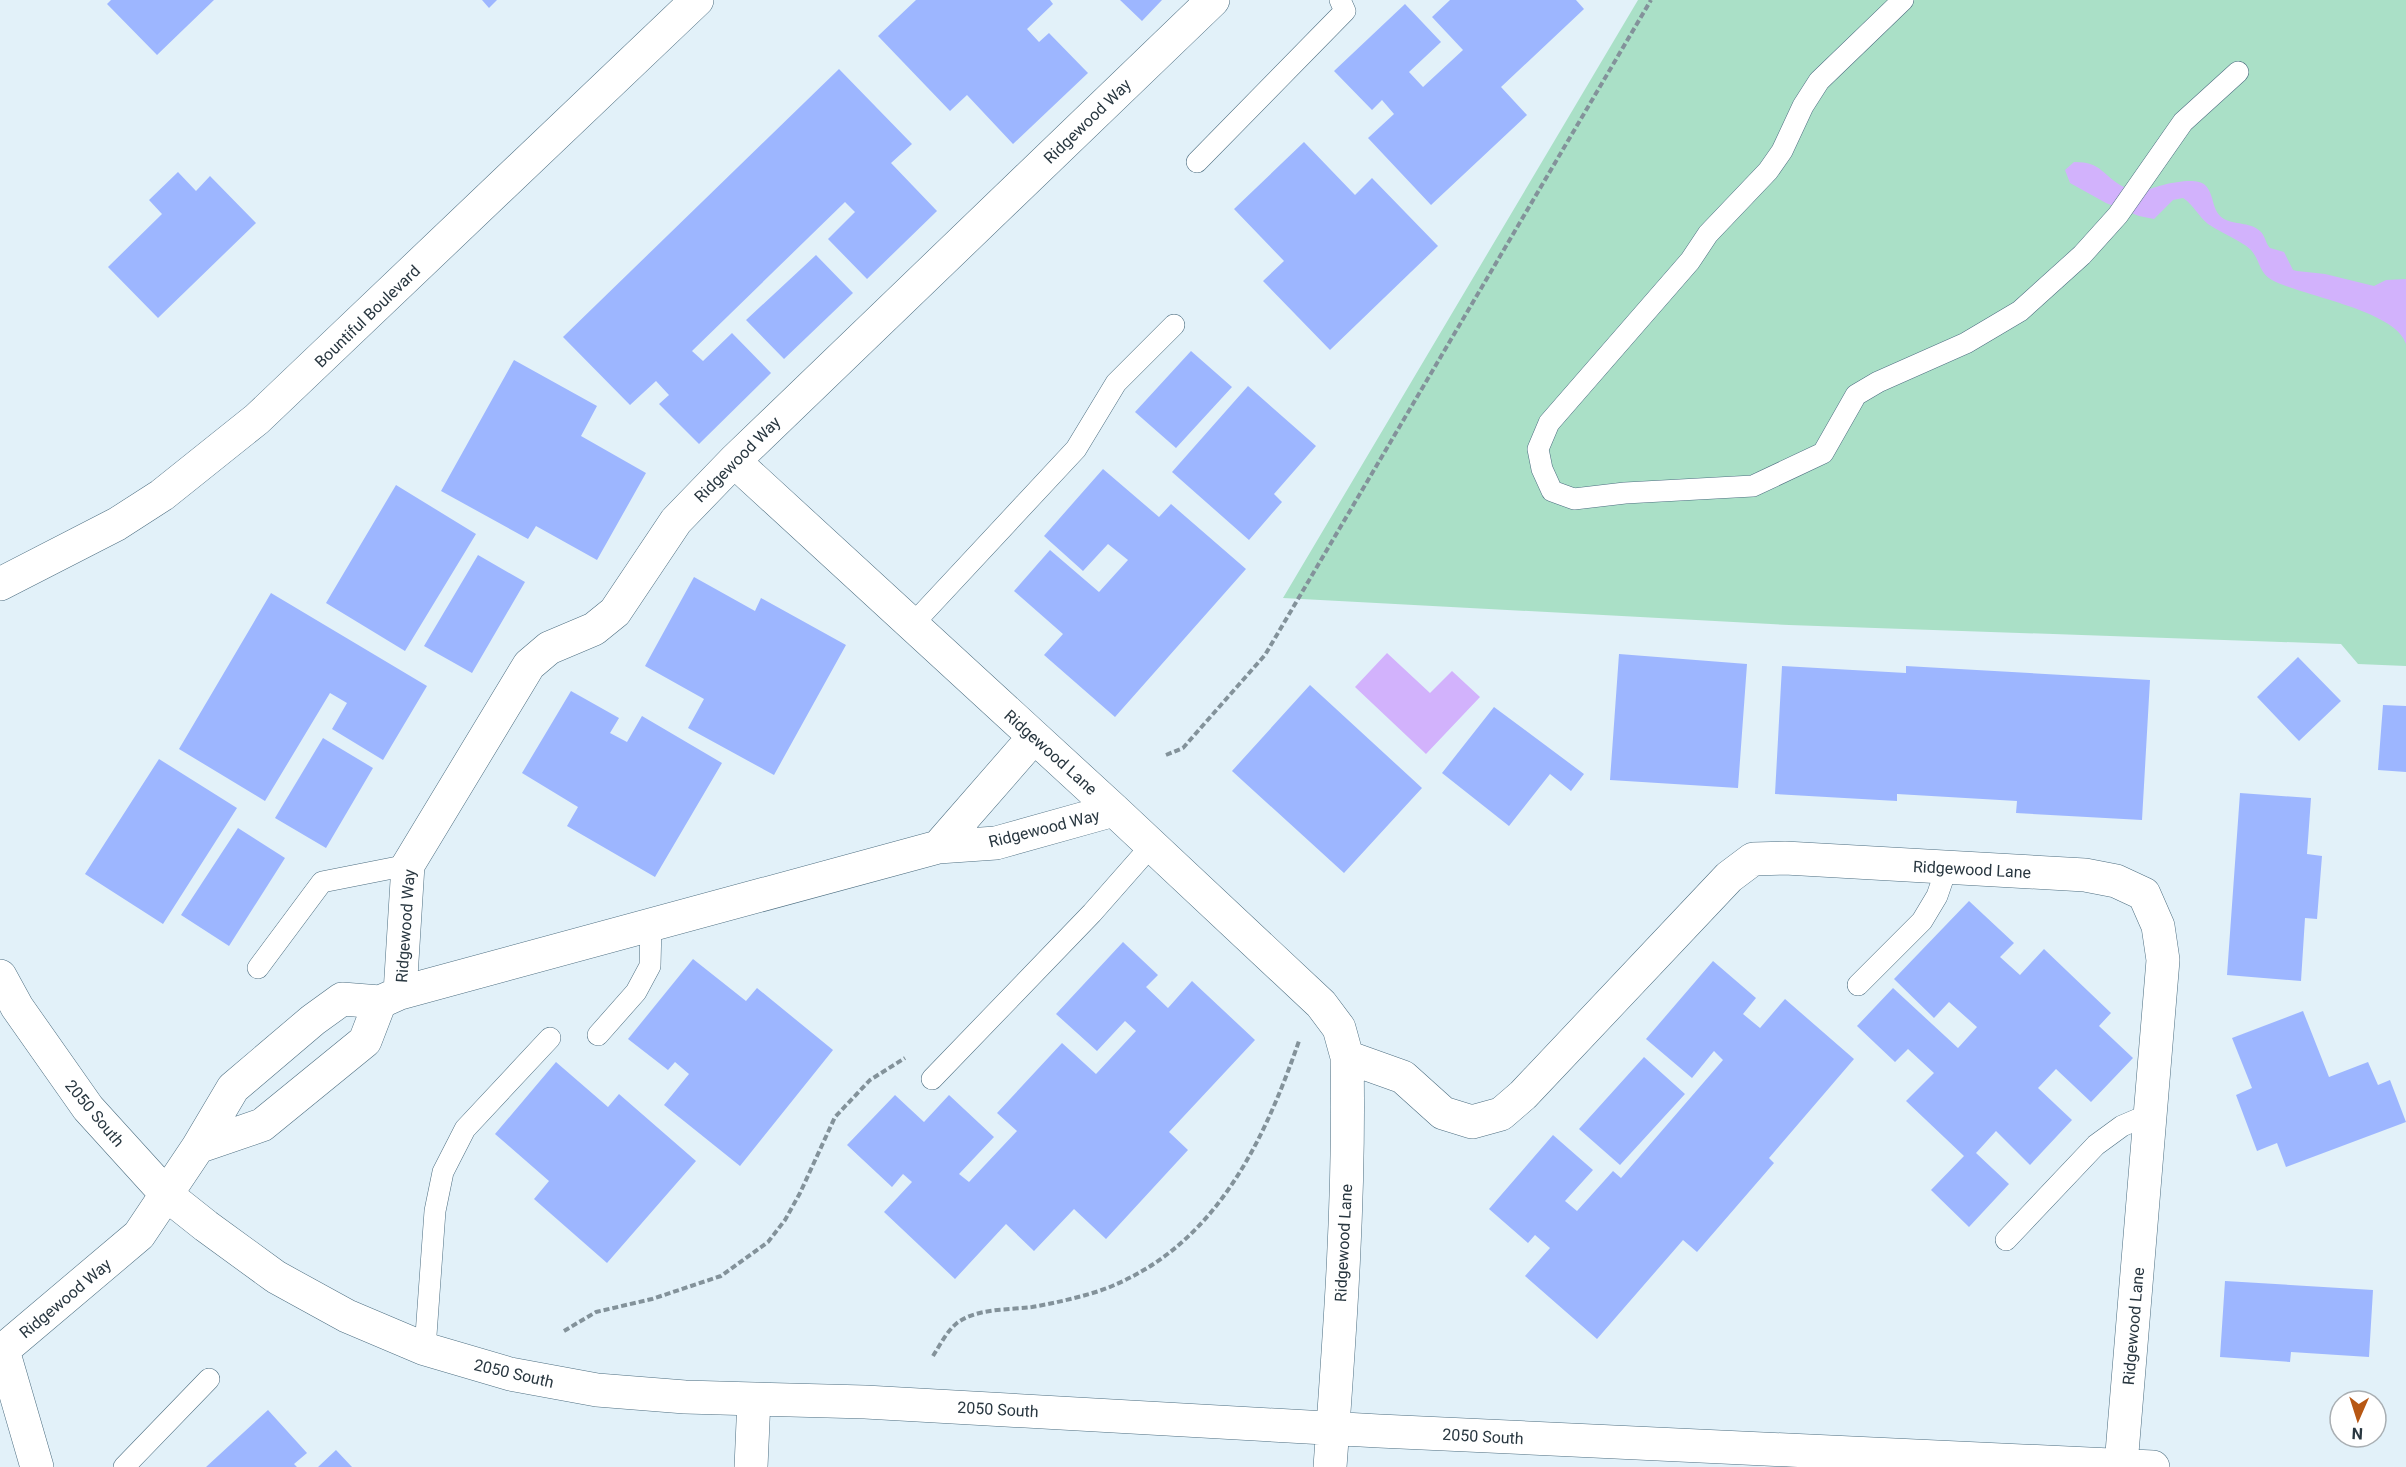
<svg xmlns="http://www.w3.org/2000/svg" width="2406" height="1467" font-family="Roboto,sans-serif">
<rect width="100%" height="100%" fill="#e2f1f9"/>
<!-- green -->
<path fill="#aae0c7" d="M 1638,0 L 2406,0 L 2406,666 L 2358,664 L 2341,644 L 1789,625 L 1283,598 Z"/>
<!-- water -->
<path fill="#d2b2fc" d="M 2074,162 C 2103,162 2102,176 2124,187 C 2130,190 2137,191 2143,192 C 2154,186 2195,175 2205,185 C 2216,196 2210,212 2226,220 C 2237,225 2251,222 2261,232 C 2265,236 2266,244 2270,248 L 2284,252 L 2293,270 L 2297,271 L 2325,274 L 2374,286 L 2386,280 L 2406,279 L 2406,344 C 2396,310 2301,296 2272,280 C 2259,273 2260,260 2251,250 C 2245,243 2218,231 2208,224 C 2198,216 2194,205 2183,198 L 2173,200 L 2154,219 L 2139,216 L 2106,203 L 2070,183 L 2065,170 Z
M 1387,653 L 1430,693 L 1452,671 L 1480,697 L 1426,754 L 1355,687 Z"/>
<!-- building -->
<path fill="#9db6ff" d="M 111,0 L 214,0 L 157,55 L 107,4 Z
M 482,0 L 497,0 L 489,8 Z
M 916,0 L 1050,0 L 1053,4 L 1027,29 L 1039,42 L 1049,33 L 1088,73 L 1013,144 L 967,95 L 950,111 L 878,36 Z
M 1120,0 L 1162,0 L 1142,21 Z
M 1450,0 L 1576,0 L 1584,9 L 1501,87 L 1527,115 L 1431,205 L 1368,138 L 1394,114 L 1382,100 L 1372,110 L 1334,71 L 1405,4 L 1441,42 L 1409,72 L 1423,87 L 1463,50 L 1432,17 Z
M 839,69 L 912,144 L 891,163 L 937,211 L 867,279 L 828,239 L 855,212 L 845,202 L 692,351 L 703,361 L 732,333 L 771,373 L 699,444 L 659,404 L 669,395 L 656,381 L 630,405 L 563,337 Z
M 1304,142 L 1355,195 L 1372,178 L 1438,246 L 1330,350 L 1263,281 L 1284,261 L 1234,209 Z
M 178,172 L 196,191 L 210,176 L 256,223 L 158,318 L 108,267 L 162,214 L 149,200 Z
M 816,255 L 853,293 L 784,359 L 746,320 Z
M 1191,351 L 1232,387 L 1176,448 L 1135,412 Z
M 514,360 L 597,406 L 581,436 L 646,473 L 597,560 L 536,526 L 528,539 L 441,491 Z
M 1248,386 L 1316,446 L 1274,494 L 1282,502 L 1249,540 L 1172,472 Z
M 1103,469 L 1159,517 L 1171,504 L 1246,569 L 1115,717 L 1044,655 L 1063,634 L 1014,591 L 1050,550 L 1099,592 L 1128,560 L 1108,544 L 1083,571 L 1044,536 Z
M 396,485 L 476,534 L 405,651 L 326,603 Z
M 478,555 L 525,582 L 472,673 L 424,646 Z
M 694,577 L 755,611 L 761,598 L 846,645 L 774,775 L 688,728 L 704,699 L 645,666 Z
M 271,593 L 427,686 L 383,760 L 332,729 L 347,703 L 330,693 L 265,801 L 179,749 Z
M 1619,654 L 1747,664 L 1738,788 L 1610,780 Z
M 2298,657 L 2341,701 L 2299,741 L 2257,697 Z
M 1782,666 L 1906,673 L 1906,666 L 2150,680 L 2142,820 L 2016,813 L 2017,801 L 1897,794 L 1897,801 L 1775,794 Z
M 1310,685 L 1422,788 L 1344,873 L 1232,771 Z
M 571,691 L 619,718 L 610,733 L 627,742 L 642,716 L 722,763 L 655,877 L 567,826 L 578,807 L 522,773 Z
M 2383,705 L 2406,706 L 2406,772 L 2378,770 Z
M 1494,707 L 1584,774 L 1571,791 L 1550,774 L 1509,826 L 1442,773 Z
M 323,738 L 373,768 L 326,848 L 275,818 Z
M 159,759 L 237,808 L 163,924 L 85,874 Z
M 2240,793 L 2311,798 L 2307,854 L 2322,856 L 2317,919 L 2305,918 L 2301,981 L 2227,975 Z
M 238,828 L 285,858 L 229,946 L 181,915 Z
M 1969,901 L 2014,943 L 2000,957 L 2020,975 L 2044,949 L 2111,1013 L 2099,1026 L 2133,1058 L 2091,1102 L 2056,1069 L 2038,1088 L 2072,1120 L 2030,1165 L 1996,1131 L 1976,1153 L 2009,1184 L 1969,1227 L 1931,1190 L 1964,1156 L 1906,1101 L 1934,1073 L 1908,1049 L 1895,1062 L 1857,1026 L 1893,988 L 1958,1048 L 1977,1027 L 1949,1002 L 1934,1018 L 1894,979 Z
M 1123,942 L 1158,975 L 1146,987 L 1168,1008 L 1192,981 L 1255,1040 L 1169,1132 L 1188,1150 L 1106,1239 L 1074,1209 L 1034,1251 L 1006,1224 L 955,1279 L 884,1212 L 912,1182 L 903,1174 L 892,1187 L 847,1145 L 895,1095 L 924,1122 L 949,1095 L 994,1137 L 959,1174 L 969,1182 L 1017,1131 L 997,1113 L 1062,1043 L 1096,1074 L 1136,1031 L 1125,1021 L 1097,1051 L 1056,1014 Z
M 693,959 L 746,1001 L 757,988 L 833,1050 L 740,1166 L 664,1105 L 689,1074 L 675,1062 L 668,1070 L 628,1039 Z
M 1713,961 L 1756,998 L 1743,1014 L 1760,1028 L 1785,999 L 1854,1059 L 1769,1158 L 1774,1163 L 1697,1252 L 1683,1240 L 1597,1339 L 1525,1276 L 1550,1248 L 1535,1235 L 1528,1243 L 1489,1209 L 1553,1135 L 1593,1170 L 1565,1201 L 1577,1211 L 1613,1171 L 1621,1178 L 1723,1060 L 1714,1051 L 1692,1078 L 1646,1039 Z
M 2303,1011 L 2329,1077 L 2368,1062 L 2378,1085 L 2390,1080 L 2406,1122 L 2286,1167 L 2277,1143 L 2257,1151 L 2236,1095 L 2252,1088 L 2232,1038 Z
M 1644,1057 L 1685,1094 L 1620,1165 L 1579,1129 Z
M 556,1062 L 608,1107 L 619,1094 L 696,1161 L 607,1263 L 534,1199 L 549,1181 L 495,1134 Z
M 2225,1281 L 2373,1290 L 2369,1357 L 2291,1352 L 2290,1362 L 2220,1357 Z
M 268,1410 L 307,1453 L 294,1464 L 297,1467 L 206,1467 Z
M 336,1450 L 352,1467 L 318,1467 Z"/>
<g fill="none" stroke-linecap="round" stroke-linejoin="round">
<!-- service casing -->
<g stroke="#4d6e81" stroke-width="22">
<path id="service" d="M 1903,0 L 1819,81 L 1803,106 L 1782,151 L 1768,171 L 1708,234 L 1690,261 L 1549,423 L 1538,449 L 1542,469 L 1552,491 L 1574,499 L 1625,493 L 1753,486 L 1823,453 L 1856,395 L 1878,382 L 1966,343 L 2020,311 L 2082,255 L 2118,215 L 2183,122 L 2238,72
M 1197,162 L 1345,11 L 1340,0
M 912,625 L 1076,449 L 1116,383 L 1174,325
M 258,968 L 322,882 L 408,865
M 1858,985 L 1922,921 L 1937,896 L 1947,867
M 598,1035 L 636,992 L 650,966 L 651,926
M 932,1079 L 1092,913 L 1151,846
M 2006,1240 L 2096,1145 L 2122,1126 L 2150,1114
M 425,1349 L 435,1211 L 443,1172 L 465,1129 L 550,1038
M 124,1467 L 209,1379"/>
</g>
<!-- minor casing -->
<g stroke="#4d6e81" stroke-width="34">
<path id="minor" d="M 734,461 L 1114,810 L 1321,1004 L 1339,1028 L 1347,1057 L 1403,1077 L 1443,1113 L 1472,1122 L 1501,1114 L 1523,1095 L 1729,877 L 1753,859 L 1785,858 L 2085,875 L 2116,881 L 2144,894 L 2158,926 L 2163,960 L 2121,1465
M 938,847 L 1034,737
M 0,976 L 17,1007 L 88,1108 L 167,1195 L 206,1226 L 276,1277 L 347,1316 L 425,1349 L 510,1374 L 597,1390 L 685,1397 L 865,1402 L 1379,1431 L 2153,1467
M 400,993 L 938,847 L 996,843 L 1114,810
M 198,1147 L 262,1125 L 365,1041 L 380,1002
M 3,1350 L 139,1235 L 198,1147 L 233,1088 L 313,1020 L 342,999 L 380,1002 L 400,993 L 408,865 L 529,665 L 549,648 L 594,629 L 615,612 L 676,521 L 734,461 L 1213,0
M 3,1350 L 37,1467
M 751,1467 L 754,1399
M 1330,1467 C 1340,1331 1350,1194 1347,1057"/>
</g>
<!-- secondary casing -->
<g stroke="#4d6e81" stroke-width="34">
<path id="secondary" d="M 0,584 L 117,524 L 162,495 L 257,419 L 697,0"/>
</g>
<!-- path -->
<path stroke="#83929a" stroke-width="4" stroke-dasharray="6 3" stroke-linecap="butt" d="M 1166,755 L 1183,748 L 1265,655 L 1651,0
M 564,1331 L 596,1312 L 652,1299 L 721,1276 L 768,1242 L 785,1220 L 800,1193 L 835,1117 L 870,1080 L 905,1058
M 933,1356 C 940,1345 947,1331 957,1323 C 977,1308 1009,1310 1032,1307 C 1055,1303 1077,1298 1099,1291 C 1212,1251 1262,1147 1299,1041"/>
<!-- service -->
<use href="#service" stroke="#fff" stroke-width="21"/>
<!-- minor -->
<use href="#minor" stroke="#fff" stroke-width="33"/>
<!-- secondary -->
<use href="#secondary" stroke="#fff" stroke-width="33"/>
</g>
<g text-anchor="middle" stroke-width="4.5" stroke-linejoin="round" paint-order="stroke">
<!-- street labels -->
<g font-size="16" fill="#293740" stroke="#fff">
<text transform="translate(1087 121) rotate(-44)" y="6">Ridgewood Way</text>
<text transform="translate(367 316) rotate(-44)" y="6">Bountiful Boulevard</text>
<text transform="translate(737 459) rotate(-45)" y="6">Ridgewood Way</text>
<text transform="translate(1051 752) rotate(42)" y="6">Ridgewood Lane</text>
<text transform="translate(1044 828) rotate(-14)" y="6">Ridgewood Way</text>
<text transform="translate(1972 869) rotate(3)" y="6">Ridgewood Lane</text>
<text transform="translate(405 926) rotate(-86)" y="6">Ridgewood Way</text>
<text transform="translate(95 1113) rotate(50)" y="6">2050 South</text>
<text transform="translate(1343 1243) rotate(-87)" y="6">Ridgewood Lane</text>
<text transform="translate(65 1298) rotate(-40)" y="6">Ridgewood Way</text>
<text transform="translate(2133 1326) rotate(-85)" y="6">Ridgewood Lane</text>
<text transform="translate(514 1373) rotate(13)" y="6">2050 South</text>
<text transform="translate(998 1409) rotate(3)" y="6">2050 South</text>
<text transform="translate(1483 1436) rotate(3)" y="6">2050 South</text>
</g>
</g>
<!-- north arrow -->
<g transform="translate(2358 1419) rotate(183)"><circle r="28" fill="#ffffff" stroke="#a9afb3" stroke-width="1.5"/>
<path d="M0-4.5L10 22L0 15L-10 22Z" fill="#b75713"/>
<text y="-9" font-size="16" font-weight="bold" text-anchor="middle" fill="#293740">N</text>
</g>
</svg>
